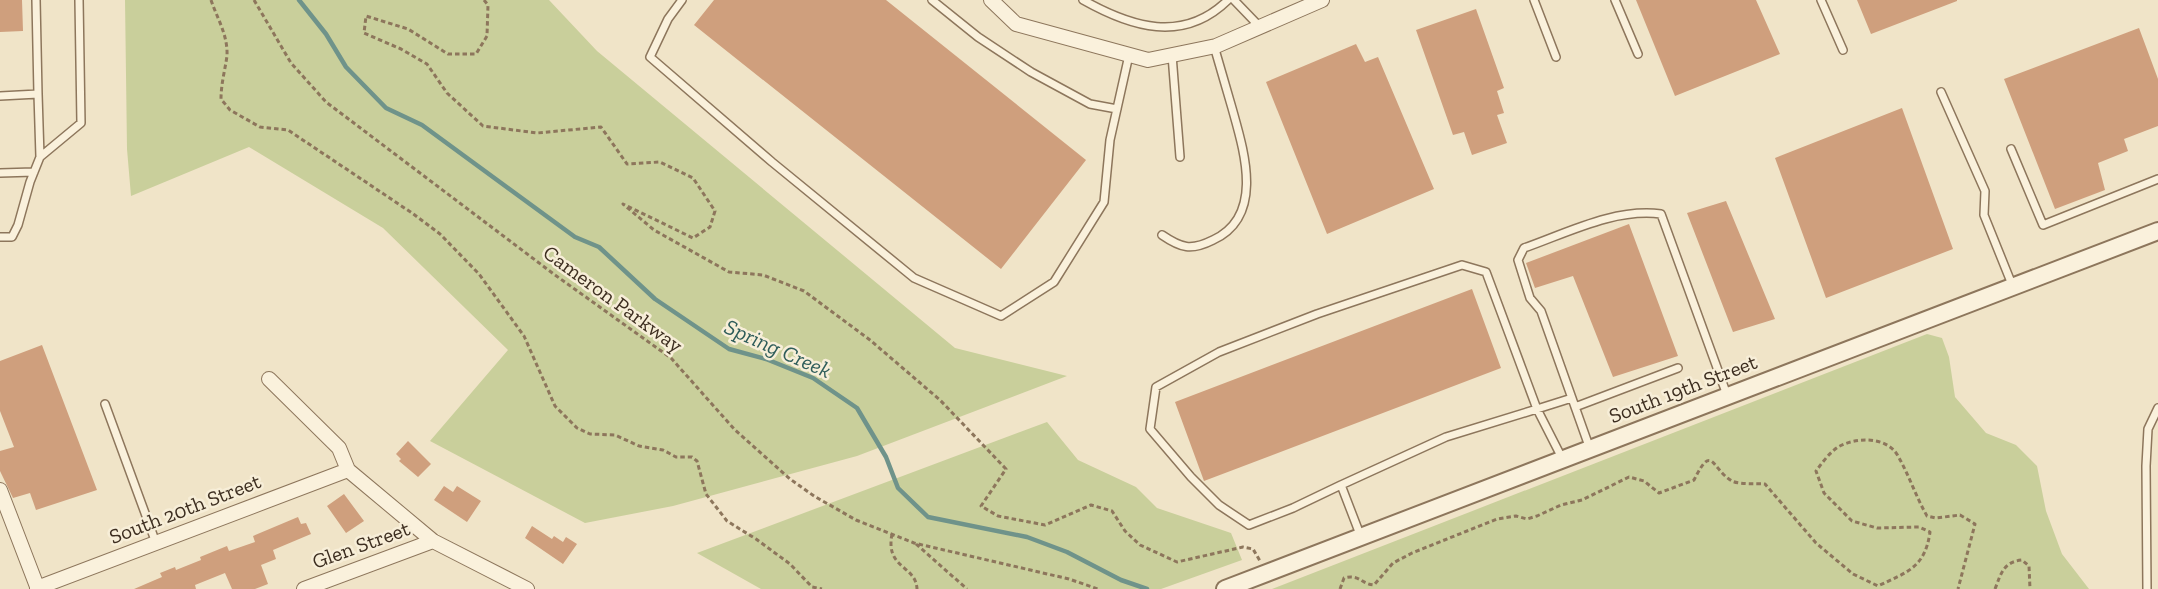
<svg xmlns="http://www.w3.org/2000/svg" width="2158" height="589" font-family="'Zilla Slab',serif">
<rect width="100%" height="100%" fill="#f0e4c8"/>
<!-- green -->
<path fill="#c9cf9b" d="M 125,0 L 549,0 L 597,51 L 955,348 L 1067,376 L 857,456 L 673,506 L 585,523 L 430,441 L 508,350 L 383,228 L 249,147 L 131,196 L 127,149 Z
M 1927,334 L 1942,338 L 1949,357 L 1955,397 L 1986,433 L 2016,445 L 2037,466 L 2046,511 L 2062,554 L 2089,589 L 1272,589 Z
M 1047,422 L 1078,460 L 1136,487 L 1157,508 L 1231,533 L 1242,560 L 1161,589 L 761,589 L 697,553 Z"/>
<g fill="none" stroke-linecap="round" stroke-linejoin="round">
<!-- stream -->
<path stroke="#6f938a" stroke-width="4.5" d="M 299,0 L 326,34 L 346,67 L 386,108 L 422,125 L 575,237 L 599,247 L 655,299 L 729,349 L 766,359 L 813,378 L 857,408 L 886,457 L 898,488 L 928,517 L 1027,537 L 1067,552 L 1121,580 L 1147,589"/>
</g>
<!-- building -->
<path fill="#cf9f7d" d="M 0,0 L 22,0 L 23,31 L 0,32 Z
M 714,0 L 886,0 L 1086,160 L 1001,269 L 694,25 Z
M 1636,0 L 1756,0 L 1780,54 L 1675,96 Z
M 1857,0 L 1957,0 L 1957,1 L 1871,34 Z
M 1476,9 L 1504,88 L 1497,91 L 1504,113 L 1497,115 L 1507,143 L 1472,155 L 1464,132 L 1453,135 L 1416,30 Z
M 2139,28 L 2158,79 L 2158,126 L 2124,139 L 2128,151 L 2098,163 L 2105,190 L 2055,209 L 2004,79 Z
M 1356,44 L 1365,62 L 1378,57 L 1434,189 L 1327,234 L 1266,82 Z
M 1902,108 L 1953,249 L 1826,298 L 1775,158 Z
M 1726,201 L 1775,319 L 1733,332 L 1687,213 Z
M 1629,224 L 1678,356 L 1613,377 L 1573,276 L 1535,288 L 1526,263 Z
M 1472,289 L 1501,368 L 1204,481 L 1175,402 Z
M 42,345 L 97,490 L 36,510 L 30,493 L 13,498 L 0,471 L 0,451 L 14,447 L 0,411 L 0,361 Z
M 408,441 L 431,464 L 418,477 L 399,461 L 401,459 L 396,454 Z
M 444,486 L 453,492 L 457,486 L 481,501 L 467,522 L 434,500 Z
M 344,494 L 364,521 L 346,533 L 327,506 Z
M 298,517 L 301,524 L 306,523 L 311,534 L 273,550 L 276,559 L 261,565 L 268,584 L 255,589 L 232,589 L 225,573 L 195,585 L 196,589 L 134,589 L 162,577 L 160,573 L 175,567 L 176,570 L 201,560 L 200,557 L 227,546 L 229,551 L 255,542 L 253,536 Z
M 532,526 L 552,539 L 554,536 L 563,542 L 566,537 L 577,544 L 563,564 L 525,538 Z"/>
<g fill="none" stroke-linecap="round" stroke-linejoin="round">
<!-- service casing -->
<g stroke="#8d765c" stroke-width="10">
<path id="service" d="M 682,0 L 668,19 L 650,57 L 772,162 L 914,278 L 1001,316 L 1054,282 L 1104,202 L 1110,140 L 1129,55
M 932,0 L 978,37 L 1031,72 L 1090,104 L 1117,109
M 1083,0 C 1131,27 1183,44 1228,0
M 1234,0 L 1260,27
M 1534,0 L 1556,57
M 1615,0 L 1638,54
M 1821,0 L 1843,50
M 1172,55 L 1180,157
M 1941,92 L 1985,191 L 1984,215 L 2013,287
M 38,94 L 40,157
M 0,96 L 38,94 L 36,0
M 2011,149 L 2043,225 L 2158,179
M 0,173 L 34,172
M 1162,235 C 1181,248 1191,251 1213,240 C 1265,216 1244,151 1232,108 C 1226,87 1220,67 1214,46
M 0,237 L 12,237 L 18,225 L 30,182 L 40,157 L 81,123 L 79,0
M 105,404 L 156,543
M 1575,407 L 1678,368
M 1590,449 L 1541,311 L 1530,298 L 1518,260 L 1524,248 C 1567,233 1614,208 1661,214 L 1727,395
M 1341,485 L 1293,508 L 1249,525 L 1219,505 L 1191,477 L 1150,429 L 1156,387 L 1219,352 L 1317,314 L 1462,265 L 1486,272 L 1537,409 L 1572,398
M 1361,537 L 1341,485 L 1446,437 L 1537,409 L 1563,460
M 2147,589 L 2146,466 L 2148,429 L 2158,408"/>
</g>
<!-- minor casing -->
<g stroke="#8d765c" stroke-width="16">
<path id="minor" d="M 991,0 L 1016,24 L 1148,60 L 1216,46 L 1322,0
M 269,379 L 339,448 L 348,470 L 433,541 L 527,589
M 0,490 L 38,589
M 37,588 L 348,470
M 304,589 L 433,541"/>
</g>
<!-- tertiary casing -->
<g stroke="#8d765c" stroke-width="20">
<path id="tertiary" d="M 1225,589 L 2158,231"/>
</g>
<!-- path -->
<path stroke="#8d765c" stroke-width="3" stroke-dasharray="4.5 3" stroke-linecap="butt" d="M 211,0 C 217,18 228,35 227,56 C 225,70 221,84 221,99 L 230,110 L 260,127 L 288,130 L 412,213 L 440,234 L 479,274 L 524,336 L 555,406 L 577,428 L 590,434 L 615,435 L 639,446 L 663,450 L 676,457 L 692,457 L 697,461 L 706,494 L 727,521 L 756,539 L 790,564 L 812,587 L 822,589
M 254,0 L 291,63 L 326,102 L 555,275 L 671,358 L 735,430 L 790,479 L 814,496 L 856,520 L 914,543 L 1069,579 L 1098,589
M 484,0 L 488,5 L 487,36 L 476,54 L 448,54 L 408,29 L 366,16 L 364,33 L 401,49 L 427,64 L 447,93 L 483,126 L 537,133 L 601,127 L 627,164 L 660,162 L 693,178 L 715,211 L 710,227 L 693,238 L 623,204 L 654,230 L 729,272 L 763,275 L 804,291 L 870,340 L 940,400 L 1006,469 L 981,506 L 998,516 L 1045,525 L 1091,505 L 1112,511 L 1125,531 L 1140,545 L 1177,562 L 1243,547 L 1253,549 L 1260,561
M 892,534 C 885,569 916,565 917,589
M 916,544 L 967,589
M 1340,589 L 1344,578 C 1360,574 1361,584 1374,585 L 1393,563 L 1412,553 L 1497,519 L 1516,516 L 1527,519 L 1537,516 L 1561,505 L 1582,500 L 1629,477 L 1644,481 L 1659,493 L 1694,480 C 1713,442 1711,469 1732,481 C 1740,485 1756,483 1765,484 L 1816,543 L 1853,574 L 1878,586 C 1907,572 1925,568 1930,532 L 1919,527 L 1877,528 L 1852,521 L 1824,493 L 1816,471 C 1822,463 1830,452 1838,447 C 1856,437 1887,436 1898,456 C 1909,475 1916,497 1927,516 L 1936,518 L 1960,515 L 1975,524 L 1958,589
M 1995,589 C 2001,574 2003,562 2022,560 L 2029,566 L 2030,589"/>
<!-- service -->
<use href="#service" stroke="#faf1dc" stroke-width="7"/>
<!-- minor -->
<use href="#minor" stroke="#faf1dc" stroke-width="14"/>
<!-- tertiary -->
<use href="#tertiary" stroke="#faf1dc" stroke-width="16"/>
</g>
<g text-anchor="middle" stroke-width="5" stroke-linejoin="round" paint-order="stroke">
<!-- street labels -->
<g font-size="21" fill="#3d2e20" stroke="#f7eed8">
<text transform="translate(613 299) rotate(36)" y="7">Cameron Parkway</text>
<text transform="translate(1683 389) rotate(-21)" y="7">South 19th Street</text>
<text transform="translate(185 509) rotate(-21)" y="7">South 20th Street</text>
<text transform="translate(361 545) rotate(-20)" y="7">Glen Street</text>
</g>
<!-- water labels -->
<g font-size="22" font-style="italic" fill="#2f5d5a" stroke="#f7eed8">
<text transform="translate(778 348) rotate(24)" y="8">Spring Creek</text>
</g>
</g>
</svg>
